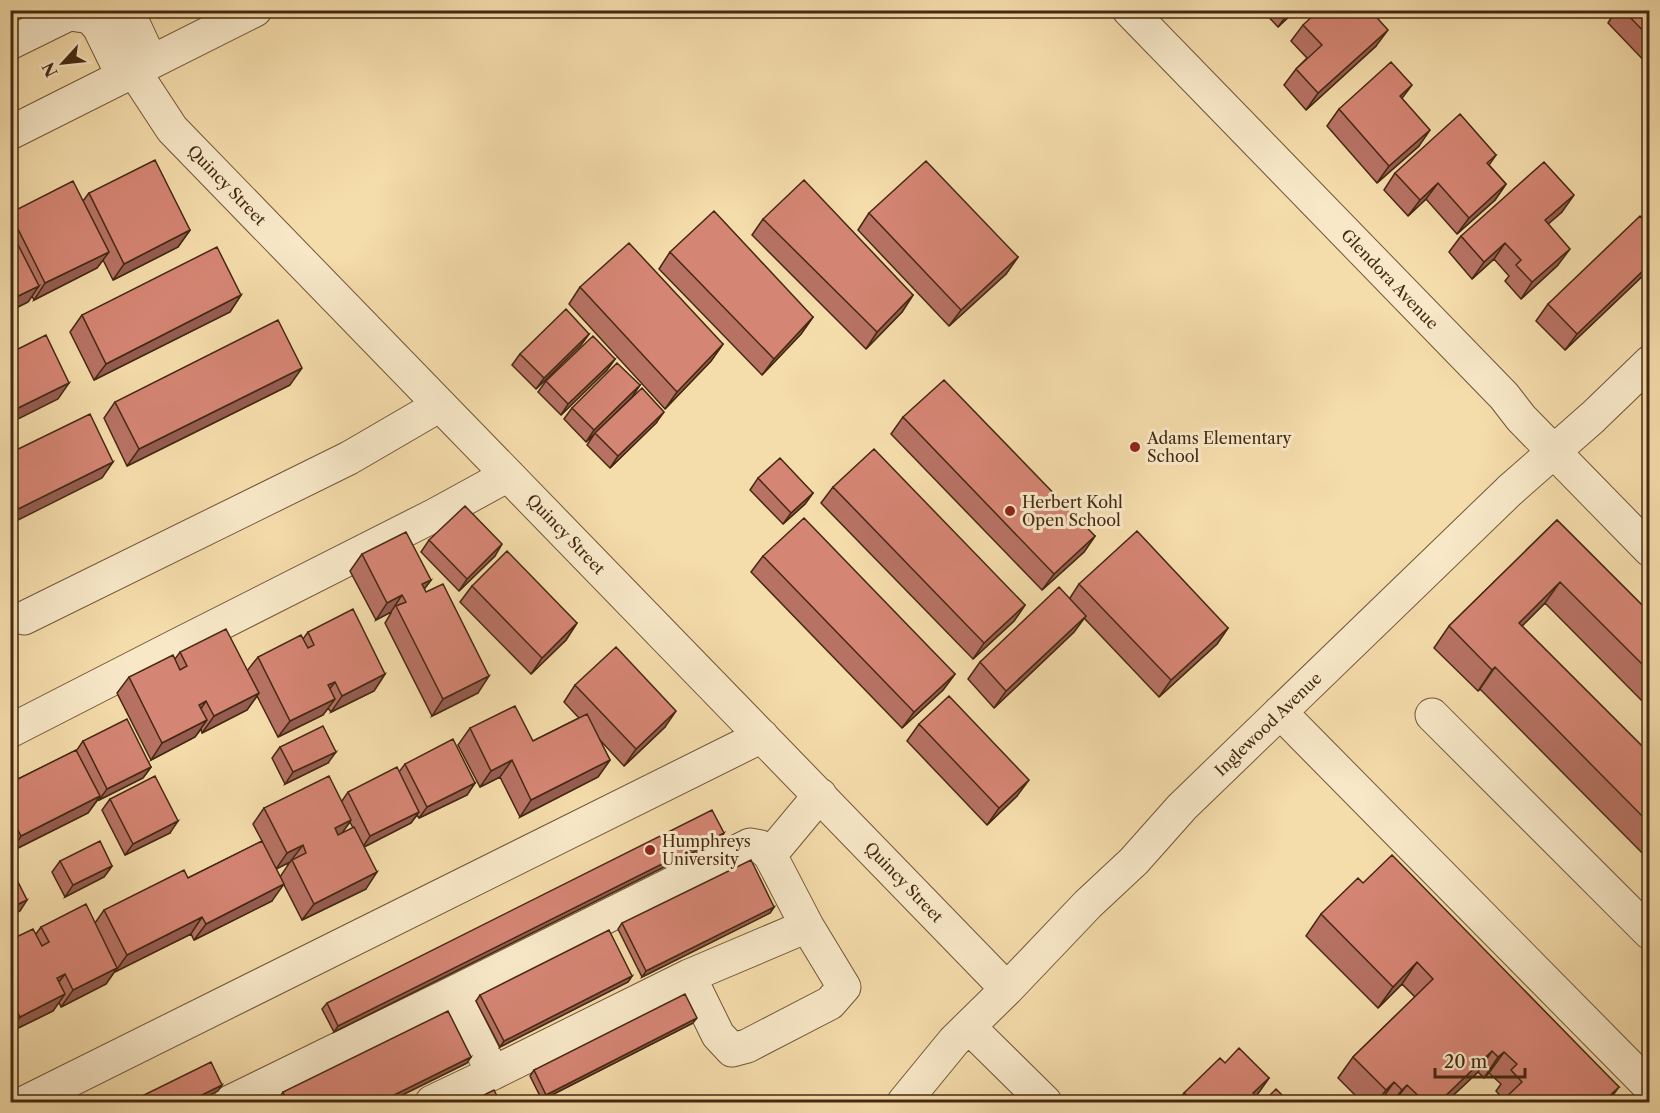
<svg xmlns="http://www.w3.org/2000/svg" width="1660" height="1113" font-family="'Libre Caslon Text',serif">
<rect width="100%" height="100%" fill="#f5dcab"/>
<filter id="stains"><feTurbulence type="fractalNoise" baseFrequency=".00333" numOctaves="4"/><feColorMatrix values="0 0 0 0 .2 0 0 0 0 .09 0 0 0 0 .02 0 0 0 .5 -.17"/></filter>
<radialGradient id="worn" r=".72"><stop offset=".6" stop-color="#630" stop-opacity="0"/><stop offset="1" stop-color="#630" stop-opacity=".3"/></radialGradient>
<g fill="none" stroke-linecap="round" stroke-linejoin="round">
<!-- minor casing -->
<g stroke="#715638" stroke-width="35">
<path id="minor" d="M 127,10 L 151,62
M 1129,10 L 1504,396 L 1521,418 L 1650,550
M 71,14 L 90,17 L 99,27 L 123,76
M 10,43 L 77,10
M 134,71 L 172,129 L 1007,989
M 10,133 L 255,10
M 24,618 L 349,458 L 440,405
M 1280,712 L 1650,1087
M 1432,715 L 1650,933
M 10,731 L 174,647 L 435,515 L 508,475
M 770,855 L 820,795
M 689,976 L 718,1035 L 732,1050 L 747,1046 L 830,1003 L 844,987 L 807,926
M 453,993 L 750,845 L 761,847 L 770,855 L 807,926 L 689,976 L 493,1073
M 969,1027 L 1045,1102
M 26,1102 L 762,736
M 230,1102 L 453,993 L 493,1073 L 432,1102
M 904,1102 L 954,1041 L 1007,989 L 1088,904 L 1134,861 L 1182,807 L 1509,491 L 1593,417 L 1650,362"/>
</g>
<!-- minor -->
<use href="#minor" stroke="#f8e8c8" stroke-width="33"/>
</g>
<!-- wall -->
<path fill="#b77264" stroke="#452912" stroke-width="1.5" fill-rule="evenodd" d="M 1262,10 L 1296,10 L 1278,27 Z
M 1616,10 L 1650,10 L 1650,67 L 1608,23 Z
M 1303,25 L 1376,46 L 1306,110 L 1284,85 L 1296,69 L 1307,58 L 1291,41 Z
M 1650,82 L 1650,90 L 1646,86 Z
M 1402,98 L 1419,146 L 1377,183 L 1327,126 L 1339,109 Z
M 1496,155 L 1489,165 L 1506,184 L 1495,200 L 1457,234 L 1426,199 L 1408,216 L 1384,190 L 1395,173 Z
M 89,193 L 190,230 L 178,247 L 113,280 L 103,260 L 97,268 L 34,300 L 32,296 L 28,302 L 10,311 L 10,213 L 83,201 Z
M 1562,212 L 1548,224 L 1558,265 L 1521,299 L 1505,281 L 1509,276 L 1494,259 L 1472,279 L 1449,252 L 1461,236 Z
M 869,213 L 1018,257 L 1006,274 L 949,326 L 858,230 Z
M 763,219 L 913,295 L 902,312 L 866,349 L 752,235 Z
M 1650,226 L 1650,269 L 1565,350 L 1536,321 L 1548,304 Z
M 670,252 L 813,317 L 801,334 L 762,375 L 659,269 Z
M 580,287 L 723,344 L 711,361 L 665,409 L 569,304 Z
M 241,295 L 230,312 L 94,380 L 70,332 L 82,315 Z
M 589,334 L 581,345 L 536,389 L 512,365 L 520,354 Z
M 615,359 L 607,370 L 561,415 L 538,392 L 546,381 Z
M 290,385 L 127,466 L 104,418 L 115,402 Z
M 640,385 L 632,397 L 586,442 L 564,419 L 572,408 Z
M 903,417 L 1095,536 L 1084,552 L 1042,590 L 891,434 Z
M 656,423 L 610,468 L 587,445 L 595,433 Z
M 758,478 L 813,493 L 805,504 L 783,524 L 750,490 Z
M 833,487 L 1025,605 L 1014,621 L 973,659 L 821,503 Z
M 1557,520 L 1650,613 L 1650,709 L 1545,603 L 1522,626 L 1650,754 L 1650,861 L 1480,689 L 1478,691 L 1434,648 L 1449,626 Z
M 429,540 L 495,556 L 459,591 L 421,552 Z
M 362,554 L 431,580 L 424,589 L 478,693 L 432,716 L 385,623 L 391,613 L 391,612 L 376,620 L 350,571 Z
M 763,556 L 955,674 L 943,690 L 902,728 L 751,572 Z
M 1079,584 L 1228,628 L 1217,644 L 1159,697 L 1084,618 L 1074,632 L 994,708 L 968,679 L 980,662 L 1070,598 Z
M 472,586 L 577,623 L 566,640 L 531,674 L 460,602 Z
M 308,632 L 385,674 L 374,691 L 331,712 L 328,708 L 323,715 L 278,737 L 257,696 L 247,710 L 202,733 L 201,729 L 195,737 L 151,760 L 117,693 L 129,677 L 175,659 L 180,652 L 247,671 L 258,657 L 303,639 Z
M 575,685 L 665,727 L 624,766 L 599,739 L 610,760 L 598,777 L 520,817 L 500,777 L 480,787 L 458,745 L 470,728 L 533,741 L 579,718 L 564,702 Z
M 919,724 L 1017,796 L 987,825 L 907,741 Z
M 83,741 L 151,767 L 143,778 L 99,800 L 99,798 L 88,813 L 10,852 L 10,783 L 77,750 Z
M 280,747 L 328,763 L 285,784 L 272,758 Z
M 405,764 L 475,783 L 467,795 L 419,818 L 417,815 L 411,823 L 364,847 L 366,889 L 302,920 L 280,877 L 290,862 L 276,869 L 272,901 L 194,940 L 191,934 L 115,971 L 106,984 L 61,1007 L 59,1002 L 53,1011 L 10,1032 L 10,940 L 36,934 L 41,927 L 95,923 L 104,910 L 188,878 L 262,841 L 253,824 L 264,808 L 342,801 L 348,792 L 399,772 ZM 350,822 L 353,828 L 341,834 Z
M 110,799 L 170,833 L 125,855 L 102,810 Z
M 720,839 L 334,1032 L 322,1009 L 327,1003 Z
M 60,861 L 112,866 L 104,877 L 65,897 L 52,872 Z
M 1363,883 L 1619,1087 L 1504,1100 L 1496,1091 L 1501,1084 L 1489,1073 L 1484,1078 L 1478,1072 L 1446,1102 L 1362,1102 L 1338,1078 L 1353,1057 L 1415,997 L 1402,984 L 1378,1008 L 1306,936 L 1321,914 Z
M 774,907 L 770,913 L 642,977 L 618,929 L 622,923 Z
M 632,976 L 628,982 L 500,1047 L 476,1001 L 480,995 Z
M 693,1023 L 542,1100 L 530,1076 L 534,1070 Z
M 467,1063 L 388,1102 L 281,1102 L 279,1098 L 283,1092 Z
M 1225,1063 L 1269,1078 L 1256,1096 L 1262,1102 L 1177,1102 L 1184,1093 Z"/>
<!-- shaded-wall -->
<path fill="#955d51" stroke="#452912" stroke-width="1.5" d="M 1292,10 L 1296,10 L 1278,27 L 1286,16 Z
M 1388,30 L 1376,46 L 1306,110 L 1318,93 Z
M 1412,85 L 1400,101 L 1400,96 Z
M 1430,130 L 1419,146 L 1377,183 L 1389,166 Z
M 1438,183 L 1426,199 L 1408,216 L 1420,200 Z
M 1506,184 L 1495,200 L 1457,234 L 1469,218 Z
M 1574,195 L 1562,212 L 1533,237 L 1545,220 Z
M 190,230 L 178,247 L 113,280 L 124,264 Z
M 1505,243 L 1494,259 L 1472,279 L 1484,262 Z
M 1570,249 L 1558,265 L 1521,299 L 1532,282 Z
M 109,252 L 97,268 L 34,300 L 45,283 Z
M 1018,257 L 1006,274 L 949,326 L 961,310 Z
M 1650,264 L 1650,269 L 1565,350 L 1577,334 Z
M 39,286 L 28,302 L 10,311 L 10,300 Z
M 241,295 L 230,312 L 94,380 L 106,364 Z
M 913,295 L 902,312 L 866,349 L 877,332 Z
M 813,317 L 801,334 L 762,375 L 774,359 Z
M 589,334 L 581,345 L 536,389 L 544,378 Z
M 723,344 L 711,361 L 665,409 L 677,392 Z
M 615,359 L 607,370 L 561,415 L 568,404 Z
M 302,368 L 290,385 L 127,466 L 139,449 Z
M 69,383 L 58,399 L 10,423 L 10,412 Z
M 640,385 L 632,397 L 586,442 L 594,430 Z
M 664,412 L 656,423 L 610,468 L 618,456 Z
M 113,462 L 102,478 L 10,524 L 10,513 Z
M 813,493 L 805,504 L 783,524 L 791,513 Z
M 1095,536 L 1084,552 L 1042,590 L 1054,574 Z
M 502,544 L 495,556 L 459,591 L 467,579 Z
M 431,580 L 419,596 L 422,584 Z
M 1560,582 L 1545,603 L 1504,644 L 1519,623 Z
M 402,595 L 391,612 L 376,620 L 387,603 Z
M 1025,605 L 1014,621 L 973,659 L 984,643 Z
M 1086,616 L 1074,632 L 994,708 L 1006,691 Z
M 577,623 L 566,640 L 531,674 L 542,658 Z
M 1228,628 L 1217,644 L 1159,697 L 1171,680 Z
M 1495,667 L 1480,689 L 1478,691 L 1492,670 Z
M 385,674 L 374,691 L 331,712 L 342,696 Z
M 955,674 L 943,690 L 902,728 L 914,712 Z
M 489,676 L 478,693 L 432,716 L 443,699 Z
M 335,682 L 323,698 L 328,685 Z
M 259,693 L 247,710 L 202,733 L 214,716 Z
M 335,699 L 323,715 L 278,737 L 290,721 Z
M 206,701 L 195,718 L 199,705 Z
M 676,711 L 665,727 L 624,766 L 636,749 Z
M 207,720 L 195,737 L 151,760 L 162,743 Z
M 336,752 L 328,763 L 285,784 L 293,772 Z
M 512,760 L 500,777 L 480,787 L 491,771 Z
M 610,760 L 598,777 L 520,817 L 531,800 Z
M 151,767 L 143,778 L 99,800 L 107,789 Z
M 1029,780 L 1017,796 L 987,825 L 999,808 Z
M 475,783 L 467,795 L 419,818 L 427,807 Z
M 100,796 L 88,813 L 10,852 L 21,836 Z
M 419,812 L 411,823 L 362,848 L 370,836 Z
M 351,820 L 340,836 L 323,845 L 335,828 Z
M 178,821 L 170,833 L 125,855 L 133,844 Z
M 724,833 L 720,839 L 334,1032 L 338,1026 Z
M 303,845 L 290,862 L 276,869 L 287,853 Z
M 112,866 L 104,877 L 65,897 L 73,885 Z
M 377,872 L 366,889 L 302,920 L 314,904 Z
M 284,884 L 272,901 L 194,940 L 206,924 Z
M 27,900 L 20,911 L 10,916 L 10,908 Z
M 774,907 L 770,913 L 642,977 L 646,971 Z
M 202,917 L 191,934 L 115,972 L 127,955 Z
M 1417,962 L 1402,984 L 1378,1008 L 1393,987 Z
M 117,968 L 106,984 L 61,1007 L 73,990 Z
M 65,974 L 53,990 L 57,978 Z
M 632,976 L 628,982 L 500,1047 L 504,1041 Z
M 65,994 L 53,1011 L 10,1032 L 10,1031 L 20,1017 Z
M 697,1018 L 693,1023 L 542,1100 L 546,1095 Z
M 1492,1051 L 1478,1072 L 1446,1102 L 1439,1102 Z
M 1504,1052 L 1489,1073 L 1484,1078 L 1498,1057 Z
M 471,1057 L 467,1063 L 388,1102 L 380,1102 Z
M 17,1062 L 10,1071 L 10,1065 Z
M 1269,1078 L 1257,1095 L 1249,1102 L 1253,1093 Z
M 1394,1082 L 1380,1102 L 1377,1102 L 1386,1090 Z
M 222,1085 L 218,1091 L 196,1102 L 188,1102 Z
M 1407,1085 L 1394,1102 L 1392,1102 L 1402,1090 Z
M 1619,1087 L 1608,1102 L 1603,1102 Z"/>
<!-- building -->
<path fill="#d58574" stroke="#452912" stroke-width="1.5" d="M 1281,10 L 1292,10 L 1286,16 Z
M 1319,10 L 1370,10 L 1388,30 L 1318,93 L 1296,69 L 1322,45 L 1303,25 Z
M 1623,10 L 1650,10 L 1650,38 Z
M 1391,62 L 1412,85 L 1400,96 L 1430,130 L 1389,166 L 1339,109 Z
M 1460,114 L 1496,155 L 1487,163 L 1506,184 L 1469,218 L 1438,183 L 1420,200 L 1395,173 Z
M 155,160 L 190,230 L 124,264 L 89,193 Z
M 926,161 L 1018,257 L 961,310 L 869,213 Z
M 1544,162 L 1574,195 L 1545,220 L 1570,249 L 1532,282 L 1516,265 L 1521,260 L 1505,243 L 1484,262 L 1461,236 Z
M 804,180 L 913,295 L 877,332 L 763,219 Z
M 73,181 L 109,252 L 45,283 L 10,213 Z
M 714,211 L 813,317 L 774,359 L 670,252 Z
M 1640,216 L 1650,226 L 1650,264 L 1577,334 L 1548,304 Z
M 10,229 L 39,286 L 10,300 Z
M 629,243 L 723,344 L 677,392 L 580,287 Z
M 217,247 L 241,295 L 106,364 L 82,315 Z
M 566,309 L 589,334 L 544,378 L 520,354 Z
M 278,320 L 302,368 L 139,449 L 115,402 Z
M 46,335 L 69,383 L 10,412 L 10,353 Z
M 593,336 L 615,359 L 568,404 L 546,381 Z
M 617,363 L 640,385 L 594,430 L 572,408 Z
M 944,380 L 1095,536 L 1054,574 L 903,417 Z
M 642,388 L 664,412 L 618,456 L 595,433 Z
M 90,414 L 113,462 L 10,513 L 10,453 Z
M 874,449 L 1025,605 L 984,643 L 833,487 Z
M 780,458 L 813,493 L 791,513 L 758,478 Z
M 465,506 L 502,544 L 467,579 L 429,540 Z
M 804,518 L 955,674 L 914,712 L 763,556 Z
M 1557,520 L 1650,613 L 1650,672 L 1560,582 L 1519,623 L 1650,754 L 1650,824 L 1495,667 L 1492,670 L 1449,626 Z
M 1137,531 L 1228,628 L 1171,680 L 1079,584 Z
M 406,532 L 431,580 L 422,584 L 426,592 L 443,584 L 489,676 L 443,699 L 396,606 L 406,602 L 402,595 L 387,603 L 362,554 Z
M 507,551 L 577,623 L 542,658 L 472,586 Z
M 1059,587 L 1086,616 L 1006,691 L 980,662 Z
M 353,609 L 385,674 L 342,696 L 335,682 L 328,685 L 335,699 L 290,721 L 258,657 L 301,635 L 308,648 L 314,645 L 308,632 Z
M 10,619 L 15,628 L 10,630 Z
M 226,629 L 259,693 L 214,716 L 206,701 L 199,705 L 207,720 L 162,743 L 129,677 L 173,655 L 180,670 L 187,666 L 180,652 Z
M 616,647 L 676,711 L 636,749 L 575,685 Z
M 949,696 L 1029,780 L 999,808 L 919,724 Z
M 515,706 L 533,741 L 587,714 L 610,760 L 531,800 L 512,760 L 491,771 L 470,728 Z
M 127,719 L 151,767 L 107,789 L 83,741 Z
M 323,726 L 336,752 L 293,772 L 280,747 Z
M 453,739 L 475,783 L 427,807 L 405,764 Z
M 76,750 L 100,796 L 21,836 L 10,815 L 10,783 Z
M 397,767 L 419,812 L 370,836 L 348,792 Z
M 155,776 L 178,821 L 133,844 L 110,799 Z
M 329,776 L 351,820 L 335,828 L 338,835 L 354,827 L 377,872 L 314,904 L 292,860 L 306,853 L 303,845 L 287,853 L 264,808 Z
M 712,810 L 724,833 L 338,1026 L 327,1003 Z
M 100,841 L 112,866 L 73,885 L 60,861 Z
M 262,841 L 284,884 L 206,924 L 202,917 L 127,955 L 104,910 L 184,870 L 188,878 Z
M 1392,855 L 1619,1087 L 1603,1102 L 1501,1102 L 1522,1082 L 1511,1070 L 1517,1064 L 1504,1052 L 1498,1057 L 1492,1051 L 1439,1102 L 1425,1102 L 1407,1085 L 1402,1090 L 1394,1082 L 1386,1090 L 1353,1057 L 1433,979 L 1417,962 L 1393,987 L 1321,914 L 1358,878 L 1363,883 Z
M 751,860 L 774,907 L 646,971 L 622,923 Z
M 10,866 L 27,900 L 10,908 Z
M 86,904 L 117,968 L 73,990 L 65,974 L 57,978 L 65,994 L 20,1017 L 10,997 L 10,940 L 33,929 L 42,946 L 49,942 L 41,927 Z
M 609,930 L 632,976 L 504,1041 L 480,995 Z
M 685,994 L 697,1018 L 546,1095 L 534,1070 Z
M 448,1011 L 471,1057 L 380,1102 L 288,1102 L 283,1092 Z
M 1239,1048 L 1269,1078 L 1253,1093 L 1262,1102 L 1185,1102 L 1190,1098 L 1184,1093 L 1220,1058 L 1225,1063 Z
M 10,1049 L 17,1062 L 10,1065 Z
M 211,1062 L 222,1085 L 188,1102 L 130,1102 Z
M 1276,1089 L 1285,1098 L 1288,1096 L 1294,1102 L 1263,1102 Z
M 494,1090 L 500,1102 L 470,1102 Z"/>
<!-- markers -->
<g fill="#8f2418" stroke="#f8e8c8" stroke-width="2">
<circle cx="1135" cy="447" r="6"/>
<circle cx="1010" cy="511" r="6"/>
<circle cx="650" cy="850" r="6"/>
</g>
<g text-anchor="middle" stroke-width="6" stroke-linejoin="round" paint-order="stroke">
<!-- street labels -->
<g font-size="16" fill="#452912" stroke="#f8e8c8">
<text transform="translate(227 185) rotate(46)" y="6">Quincy Street</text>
<text transform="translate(1390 279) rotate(46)" y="6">Glendora Avenue</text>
<text transform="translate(566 534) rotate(46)" y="6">Quincy Street</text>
<text transform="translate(1268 724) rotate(-44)" y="6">Inglewood Avenue</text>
<text transform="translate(904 882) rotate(46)" y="6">Quincy Street</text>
</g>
<!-- poi labels -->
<g font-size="16" fill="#452912" stroke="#f8e8c8" text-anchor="start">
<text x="1147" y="444">Adams Elementary<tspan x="1147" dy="18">School</tspan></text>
<text x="1022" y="508">Herbert Kohl<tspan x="1022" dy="18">Open School</tspan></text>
<text x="662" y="847">Humphreys<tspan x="662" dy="18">University</tspan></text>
</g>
</g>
<!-- margin -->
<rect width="1660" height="1113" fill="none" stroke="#f5dcab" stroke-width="36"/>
<rect x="12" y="12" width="1636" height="1089" fill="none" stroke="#452912" stroke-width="3"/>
<rect x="18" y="18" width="1624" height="1077" fill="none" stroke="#452912" stroke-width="1.5"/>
<!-- north arrow -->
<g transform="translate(63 63) rotate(243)" stroke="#f8e8c8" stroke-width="4.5" paint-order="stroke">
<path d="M0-4.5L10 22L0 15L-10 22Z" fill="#452912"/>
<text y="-9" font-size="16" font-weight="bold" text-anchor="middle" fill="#452912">N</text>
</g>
<!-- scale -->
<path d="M1435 1068v9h90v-9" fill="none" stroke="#452912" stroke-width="3"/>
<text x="1444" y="1068" font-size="18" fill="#452912" stroke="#f8e8c8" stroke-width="4.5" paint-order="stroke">20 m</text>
<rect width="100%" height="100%" filter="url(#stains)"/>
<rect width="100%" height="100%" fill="url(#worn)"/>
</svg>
